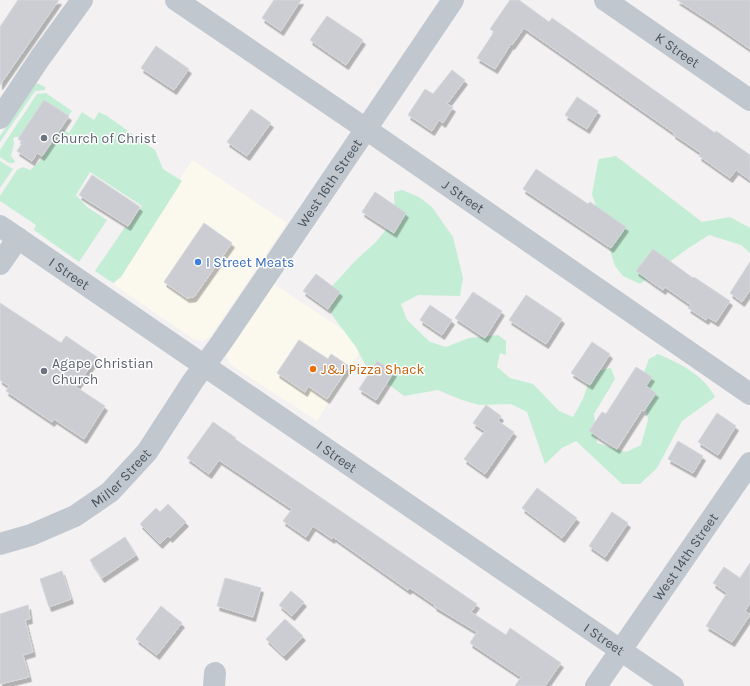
<svg xmlns="http://www.w3.org/2000/svg" width="750" height="686" font-family="Karla,sans-serif">
<defs>
<filter id="shadow"><feDropShadow dx="2.5" dy="4.5" stdDeviation="0" flood-color="#0004"/></filter>
</defs>
<rect width="100%" height="100%" fill="#f3f1f1"/>
<!-- commercial -->
<path fill="#fbf8ed" d="M 192,160 L 287,223 L 210,337 L 203,341 L 195,340 L 114,285 Z
M 272,283 L 365,344 L 317,421 L 231,365 L 227,359 L 226,353 Z"/>
<!-- green -->
<path fill="#c4edd5" d="M 37,83 L 45,87 L 45,90 L 35,91 L 0,142 L 0,136 L 33,86 Z
M 46,93 L 72,111 L 68,116 L 44,100 L 19,137 L 15,137 L 13,139 L 14,143 L 11,156 L 15,161 L 14,163 L 9,163 L 0,157 L 0,150 L 37,94 Z
M 82,112 L 94,120 L 99,112 L 107,116 L 155,150 L 163,169 L 182,181 L 121,277 L 113,283 L 95,271 L 125,227 L 128,228 L 142,206 L 90,172 L 76,195 L 87,207 L 107,220 L 79,262 L 34,230 L 36,225 L 0,201 L 0,196 L 17,170 L 23,167 L 30,170 L 38,163 L 63,129 L 69,133 Z
M 616,156 L 702,222 L 730,217 L 750,228 L 750,253 L 741,245 L 709,235 L 687,249 L 640,284 L 623,276 L 615,266 L 592,194 L 598,162 L 599,159 Z
M 0,161 L 13,169 L 0,188 Z
M 402,190 L 419,197 L 432,207 L 453,237 L 463,278 L 460,296 L 418,295 L 401,304 L 407,320 L 430,342 L 446,347 L 469,338 L 498,335 L 506,341 L 506,355 L 500,353 L 497,367 L 510,378 L 533,384 L 559,411 L 573,417 L 583,399 L 592,372 L 611,368 L 615,379 L 594,414 L 597,443 L 626,452 L 641,445 L 648,420 L 642,378 L 649,359 L 658,354 C 679,363 704,375 715,397 L 682,421 L 657,468 L 640,484 L 622,484 L 576,441 L 562,448 L 545,464 L 527,412 L 511,404 L 479,405 L 462,400 L 438,390 L 404,396 L 367,368 L 356,347 L 332,315 L 326,293 L 355,261 L 376,242 L 395,219 L 394,192 Z"/>
<!-- building -->
<path fill="#cbcdd3" stroke="#d5d7dc" filter="url(#shadow)" d="M 18,0 L 59,0 L 0,85 L 0,27 Z
M 274,0 L 301,0 L 281,31 L 262,18 Z
M 510,0 L 519,0 L 549,22 L 552,18 L 715,133 L 716,131 L 750,155 L 750,180 L 736,170 L 730,178 L 699,156 L 701,153 L 673,134 L 674,133 L 524,28 L 512,45 L 511,44 L 495,69 L 477,58 L 494,32 L 490,29 Z
M 677,0 L 750,0 L 750,49 L 714,24 Z
M 327,16 L 363,40 L 346,65 L 310,40 Z
M 156,46 L 189,69 L 174,90 L 141,68 Z
M 452,70 L 465,80 L 447,104 L 453,107 L 443,123 L 439,120 L 432,131 L 408,115 L 425,89 L 433,94 Z
M 577,97 L 598,111 L 587,129 L 565,115 Z
M 44,100 L 69,116 L 42,156 L 37,153 L 32,161 L 17,151 L 23,142 L 18,139 Z
M 251,109 L 271,123 L 247,156 L 227,142 Z
M 536,169 L 588,204 L 590,202 L 626,227 L 611,248 L 523,189 Z
M 92,175 L 140,207 L 128,226 L 79,195 Z
M 375,192 L 406,213 L 394,233 L 362,212 Z
M 204,223 L 232,243 L 194,297 L 187,298 L 164,282 Z
M 653,249 L 693,278 L 694,277 L 730,301 L 716,322 L 708,317 L 706,320 L 688,308 L 691,305 L 665,287 L 663,290 L 636,271 Z
M 750,262 L 750,290 L 742,302 L 730,293 Z
M 316,274 L 340,292 L 328,309 L 303,291 Z
M 473,292 L 502,311 L 485,338 L 455,318 Z
M 526,295 L 562,319 L 546,344 L 509,320 Z
M 0,303 L 61,343 L 66,336 L 97,357 L 76,387 L 105,406 L 84,439 L 54,419 L 52,422 L 6,391 L 9,386 L 0,380 Z
M 430,305 L 452,320 L 442,335 L 420,320 Z
M 299,340 L 328,359 L 331,354 L 349,366 L 327,399 L 308,386 L 305,392 L 277,373 Z
M 592,342 L 610,354 L 590,385 L 571,373 Z
M 377,361 L 394,372 L 376,400 L 359,389 Z
M 636,367 L 652,377 L 646,386 L 656,393 L 644,411 L 642,410 L 617,449 L 589,431 L 602,412 L 606,414 Z
M 486,405 L 501,416 L 498,421 L 514,432 L 485,474 L 464,459 L 485,431 L 473,423 Z
M 717,413 L 736,426 L 718,455 L 698,442 Z
M 213,422 L 236,438 L 235,439 L 477,604 L 471,612 L 506,635 L 510,628 L 561,663 L 545,686 L 515,686 L 521,677 L 470,643 L 477,632 L 434,606 L 435,605 L 410,588 L 408,590 L 333,537 L 332,539 L 313,526 L 306,537 L 283,521 L 292,509 L 219,460 L 209,474 L 187,458 Z
M 678,441 L 703,456 L 693,473 L 668,459 Z
M 537,488 L 577,518 L 562,538 L 522,508 Z
M 168,504 L 186,522 L 170,538 L 168,536 L 160,544 L 140,524 L 156,508 L 160,512 Z
M 612,512 L 628,523 L 605,557 L 589,546 Z
M 125,537 L 136,555 L 102,578 L 90,560 Z
M 750,563 L 750,603 L 745,611 L 750,615 L 732,642 L 706,626 L 727,593 L 713,583 L 724,567 L 740,578 Z
M 62,571 L 71,599 L 49,607 L 40,579 Z
M 225,578 L 261,588 L 253,617 L 217,606 Z
M 291,591 L 304,602 L 292,616 L 279,605 Z
M 28,605 L 30,619 L 25,620 L 33,652 L 23,655 L 29,677 L 0,684 L 0,614 Z
M 161,606 L 182,623 L 157,655 L 136,639 Z
M 285,619 L 303,636 L 284,656 L 266,639 Z"/>
<g fill="none" stroke-linecap="round" stroke-linejoin="round">
<!-- minor -->
<g stroke="#c0c7ce" stroke-width="22">
<path id="s1" d="M 176,0 L 366,129 L 750,394"/>
<path id="s2" d="M 605,0 L 750,100"/>
<path d="M 0,118 L 40,58 L 82,0"/>
<path id="s3" d="M 0,226 L 673,686"/>
<path d="M 0,264 L 18,238"/>
<path id="s4" d="M 0,544 L 31,535 L 75,516 L 110,492 L 147,452 L 193,381 L 221,343 L 366,129 L 453,0"/>
<path d="M 214,686 L 215,673"/>
<path id="s5" d="M 596,686 L 750,463"/>
</g>
</g>
<!-- markers -->
<g fill="#6b7280" stroke="#fff" stroke-width="1.5">
<circle cx="44" cy="138" r="4"/>
<circle cx="44" cy="371" r="4"/>
</g>
<circle fill="#3f7fe0" stroke="#fff" stroke-width="1.5" cx="198" cy="262" r="4"/>
<circle fill="#e8710a" stroke="#fff" stroke-width="1.5" cx="313" cy="369" r="4"/>
<g text-anchor="middle" stroke-width="3" stroke-linejoin="round" paint-order="stroke">
<!-- street labels -->
<g font-size="14" fill="#4a535d" stroke="#fff">
<text dy="5" stroke="none"><textPath href="#s2" startOffset="88">K Street</textPath></text>
<text dy="5" stroke="none"><textPath href="#s4" startOffset="502">West 16th Street</textPath></text>
<text dy="5" stroke="none"><textPath href="#s1" startOffset="348">J Street</textPath></text>
<text dy="5" stroke="none"><textPath href="#s3" startOffset="84">I Street</textPath></text>
<text dy="5" stroke="none"><textPath href="#s3" startOffset="408">I Street</textPath></text>
<text dy="5" stroke="none"><textPath href="#s4" startOffset="140">Miller Street</textPath></text>
<text dy="5" stroke="none"><textPath href="#s5" startOffset="157">West 14th Street</textPath></text>
<text dy="5" stroke="none"><textPath href="#s3" startOffset="732">I Street</textPath></text>
</g>
<!-- worship labels -->
<g font-size="14" fill="#5b616d" stroke="#fff" text-anchor="start">
<text x="52" y="143">Church of Christ</text>
<text x="52" y="368">Agape Christian<tspan x="52" dy="16">Church</tspan></text>
</g>
<!-- shop labels -->
<g font-size="14" fill="#366cbe" stroke="#fff" text-anchor="start">
<text x="206" y="267">I Street Meats</text>
</g>
<!-- food labels -->
<g font-size="14" fill="#c56008" stroke="#fff" text-anchor="start">
<text x="321" y="374">J&amp;J Pizza Shack</text>
</g>
</g>
</svg>
